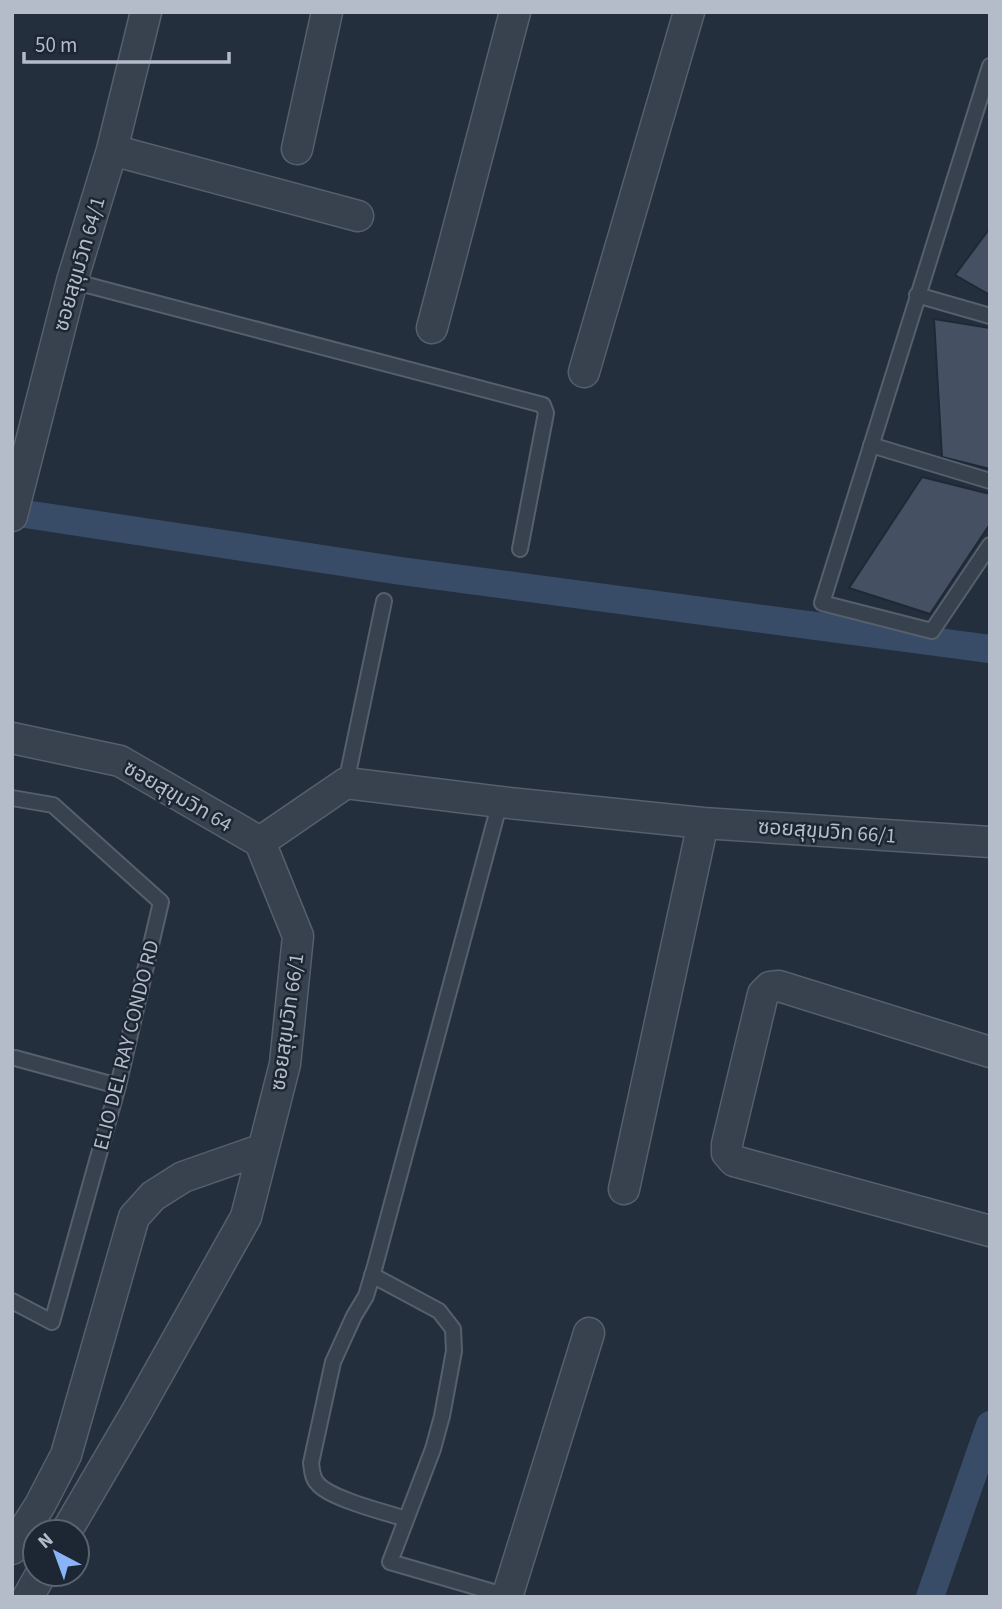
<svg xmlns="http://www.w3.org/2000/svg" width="1002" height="1609" font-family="'Source Sans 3','Noto Sans Thai',sans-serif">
<rect width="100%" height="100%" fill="#242f3e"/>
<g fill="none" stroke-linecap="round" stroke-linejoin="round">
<!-- canal -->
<path stroke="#394c67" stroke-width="28" d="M 12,512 L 401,571 L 990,649
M 930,1597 L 990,1425"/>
</g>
<!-- building -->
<path fill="#455162" stroke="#1f2835" stroke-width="2" d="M 990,228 L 990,295 L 955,275 Z
M 934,319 L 990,328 L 990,469 L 942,457 Z
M 922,477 L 990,494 L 990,524 L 930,614 L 849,588 Z"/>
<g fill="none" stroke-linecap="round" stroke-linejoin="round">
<!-- lane casing -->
<g stroke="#565f6c" stroke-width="18">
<path id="lane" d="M 990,66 L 822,603 L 932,631 L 990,545
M 72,281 L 543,405 L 546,413 L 520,549
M 917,295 L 990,316
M 871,445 L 990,481
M 346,783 L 384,601
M 12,798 L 53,805 L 161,902 L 118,1086 L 52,1322 L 12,1301
M 15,1058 L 118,1086
M 372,1275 L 439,1311 L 453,1329 L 454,1351 L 442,1416 L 433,1449 L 390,1562 L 507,1596
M 406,1519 C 385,1512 331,1499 318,1484 C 312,1478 312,1470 311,1463 L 333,1362 L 354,1316 L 366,1296 L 375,1266 L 500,802"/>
</g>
<!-- street casing -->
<g stroke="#565f6c" stroke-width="33">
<path id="street" d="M 297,149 L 327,12
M 112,150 L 358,216
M 432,328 L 515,12
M 584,372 L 689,12
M 12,516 L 72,281 L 112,150 L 146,12
M 12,738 L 120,761 L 260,842
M 260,842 L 346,783 L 500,802 L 703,823 L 990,842
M 990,1052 L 779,986 L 770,987 L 763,994 L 727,1144 L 727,1153 L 734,1161 L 990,1231
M 624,1189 L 703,823
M 66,1532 L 137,1411 L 246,1217 L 285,1064 L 298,936 L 260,842
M 12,1549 L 40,1505 L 66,1455 L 134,1217 L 153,1196 L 183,1177 L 263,1149
M 28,1597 L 41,1574
M 507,1597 L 589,1333"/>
</g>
<!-- lane -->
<use href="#lane" stroke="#38414e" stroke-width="14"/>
<!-- street -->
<use href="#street" stroke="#38414e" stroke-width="30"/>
</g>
<g text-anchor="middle" stroke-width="5" stroke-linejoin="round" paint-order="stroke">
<!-- street labels -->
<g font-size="21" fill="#b4bcc9" stroke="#1d2633">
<text transform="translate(79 264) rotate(-74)" y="7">ซอยสุขุมวิท 64/1</text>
<text transform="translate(178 796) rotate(30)" y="7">ซอยสุขุมวิท 64</text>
<text transform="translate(827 831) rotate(4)" y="7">ซอยสุขุมวิท 66/1</text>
<text transform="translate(287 1022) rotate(-82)" y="7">ซอยสุขุมวิท 66/1</text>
<text transform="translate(126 1045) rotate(-76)" y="7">ELIO DEL RAY CONDO RD</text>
</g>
</g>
<!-- border -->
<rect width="1002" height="1609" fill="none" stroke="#b4bcc9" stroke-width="28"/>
<!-- north arrow -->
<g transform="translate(56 1553) rotate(319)"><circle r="33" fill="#1d2633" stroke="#59626f" stroke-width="2"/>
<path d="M0-5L12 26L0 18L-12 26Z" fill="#8ab4f8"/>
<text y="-10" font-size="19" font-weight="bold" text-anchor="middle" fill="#b4bcc9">N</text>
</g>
<!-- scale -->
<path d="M24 52v10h205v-10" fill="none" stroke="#b4bcc9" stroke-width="3.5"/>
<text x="35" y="52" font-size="21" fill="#b4bcc9" stroke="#1d2633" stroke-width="5" paint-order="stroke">50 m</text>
</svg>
